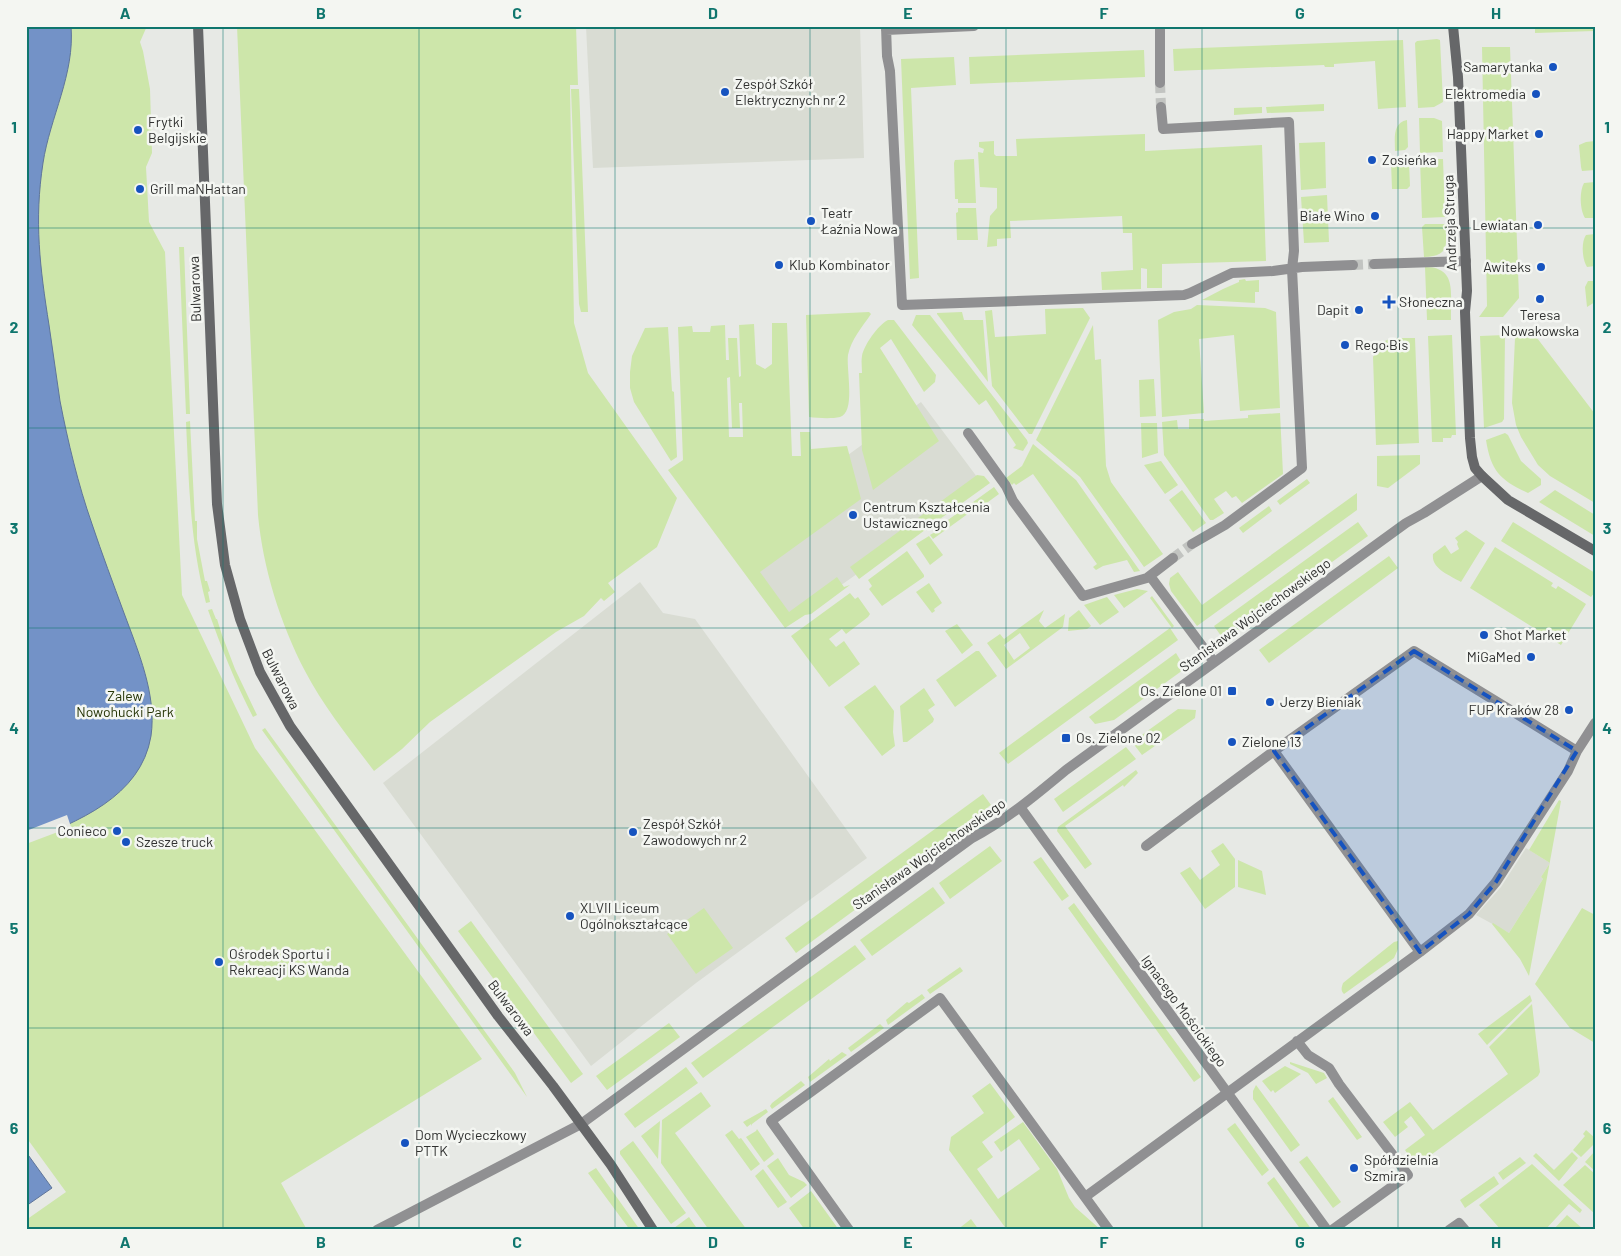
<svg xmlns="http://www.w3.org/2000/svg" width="1621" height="1256" font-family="Barlow,sans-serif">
<rect width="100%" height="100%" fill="#e7e9e5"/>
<!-- built -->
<path fill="#d9dcd3" d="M 586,26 L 860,26 L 864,158 L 593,168 Z
M 921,402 L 983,485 L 786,624 L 724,545 Z
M 640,582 L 663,613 L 695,619 L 867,858 L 696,983 L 591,1066 L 383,783 Z
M 1526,848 L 1550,863 L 1541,877 L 1543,879 L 1509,933 L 1476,915 L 1501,887 Z"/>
<!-- green -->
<path fill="#cde6aa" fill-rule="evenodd" d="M 26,26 L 147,26 L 140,42 L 143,51 L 150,89 L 152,153 L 146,167 L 149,222 L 165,252 L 182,595 L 255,748 L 482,1059 L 281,1183 L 307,1230 L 26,1230 L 26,1220 L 66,1192 L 26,1137 Z
M 237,26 L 576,26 L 578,85 L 570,85 L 574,323 L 588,373 L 677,498 L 657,547 L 608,583 L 615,592 L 604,601 L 601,598 L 584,616 L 556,632 L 430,722 L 402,749 L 374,771 C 350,739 323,706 305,671 C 280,623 263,568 258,515 Z
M 1535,26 L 1593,26 L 1594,31 L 1535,33 Z
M 1437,39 L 1440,40 L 1443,102 L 1434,107 L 1418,108 L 1415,43 L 1417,41 Z
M 1403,40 L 1406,107 L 1378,109 L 1375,61 L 1334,64 L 1334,67 L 1325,67 L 1324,65 L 1174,71 L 1173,49 Z
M 1482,47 L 1510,47 L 1519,298 L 1503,317 L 1479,317 L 1487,306 Z
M 1144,50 L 1145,77 L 970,84 L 969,57 Z
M 954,57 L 956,85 L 911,88 L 919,278 L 910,279 L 901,59 Z
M 571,89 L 579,89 L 588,312 L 581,312 L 579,304 Z
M 1324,104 L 1324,111 L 1267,113 L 1266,107 Z
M 1262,107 L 1262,113 L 1234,115 L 1234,108 Z
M 1419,118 L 1434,118 L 1442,121 L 1443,152 L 1420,153 Z
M 1407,120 L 1408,147 L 1405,150 L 1395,151 C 1395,139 1392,123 1407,120 Z
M 1145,134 L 1145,151 L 1262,145 L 1266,261 L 1162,264 L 1162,288 L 1147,288 L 1147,269 L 1141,268 L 1141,289 L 1102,290 L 1101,272 L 1133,270 L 1132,233 L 1123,233 L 1122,216 L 1010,221 L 1011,238 L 997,239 L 997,246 L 987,247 L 990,216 L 997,208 L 997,188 L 980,187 L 978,152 L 983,153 L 984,149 L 979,147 L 979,142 L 994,141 L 994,154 L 996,156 L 1017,156 L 1016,139 Z
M 1595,141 L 1595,170 L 1582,171 L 1581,167 L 1579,145 L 1586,142 Z
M 1325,142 L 1326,188 L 1301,190 L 1299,143 Z
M 974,159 L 976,203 L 958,203 L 958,199 L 955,199 L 954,163 L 955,160 Z
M 1420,159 L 1443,159 L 1445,217 L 1422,218 Z
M 1409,162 L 1410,186 L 1407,189 L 1392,189 L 1391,163 Z
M 1595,182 L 1595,218 L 1585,218 C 1580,210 1579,192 1584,183 Z
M 1327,195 L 1329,242 L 1304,243 L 1301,197 Z
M 958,208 L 976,208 L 978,240 L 957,240 L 956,213 L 958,212 Z
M 1425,224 L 1446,224 C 1446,245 1450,256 1424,257 L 1422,227 Z
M 1595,234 L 1595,266 L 1587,267 C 1582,259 1581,242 1586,235 Z
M 179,247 L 184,247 L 190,414 L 186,414 Z
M 1425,267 C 1458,267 1450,294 1451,320 L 1427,320 Z
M 1245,279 L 1246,281 L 1259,280 L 1259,292 L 1255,292 L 1255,303 L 1202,300 L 1223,289 L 1239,282 L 1239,280 Z
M 1588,281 L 1595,281 L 1595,302 L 1587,307 L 1585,287 Z
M 1197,305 L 1265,308 L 1276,312 L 1280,408 L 1240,411 L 1234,335 L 1199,339 L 1204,413 L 1162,417 L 1158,320 L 1174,312 L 1191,309 Z
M 1083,308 L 1090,318 L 1032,434 L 1029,434 L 992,386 L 985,311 L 992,310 L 995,337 L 1046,334 L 1045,309 Z
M 869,312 L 871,314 C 862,327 851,340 848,355 C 846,369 856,412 840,417 C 831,419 818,418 809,417 L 806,315 Z
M 962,312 L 964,320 L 983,320 L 988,382 L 937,314 L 937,313 Z
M 916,315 L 930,315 L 1027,440 L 1028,443 L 1023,451 L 1013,448 L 1016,445 L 986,400 L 979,405 L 912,325 Z
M 888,320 L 894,320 L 936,375 L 935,382 L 924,392 L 891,339 L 880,348 L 939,441 L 873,490 L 862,450 L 859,373 L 862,373 C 862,367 861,362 862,356 C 864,345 878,325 888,320 Z
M 772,323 L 787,323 L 792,456 L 801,456 L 800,432 L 810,432 L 811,449 L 847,446 L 861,499 L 760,572 L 789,612 L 837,577 L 844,587 L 850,585 L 811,614 L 805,615 L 785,628 L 668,470 L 683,460 L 678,327 L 692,326 L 693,332 L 710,332 L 711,326 L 725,325 L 726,360 L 729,360 L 728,338 L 737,338 L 739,377 L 741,376 L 739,325 L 754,324 L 756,364 L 765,369 L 772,364 ZM 730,377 L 732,428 L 740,428 L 739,403 L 742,403 L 743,437 L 729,437 L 727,378 Z
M 1093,325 L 1095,360 L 1101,359 L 1106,466 L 1111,482 L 1163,554 L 1144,567 L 1080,477 L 1036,440 Z
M 668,327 L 672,391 L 674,392 L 677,457 L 671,461 L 634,402 L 630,388 L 630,372 L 632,356 L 645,328 Z
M 1534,334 L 1595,414 L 1595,503 L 1550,476 L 1538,465 L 1521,437 L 1516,425 L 1512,403 L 1515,338 L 1517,335 Z
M 1452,335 L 1456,435 L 1452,435 L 1451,438 L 1443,438 L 1443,442 L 1432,442 L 1428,336 Z
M 1505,335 L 1504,419 L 1502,422 L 1484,428 L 1480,336 Z
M 1391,338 L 1415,338 L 1419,443 L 1376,445 L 1373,357 L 1379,344 Z
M 1154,379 L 1156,416 L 1140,417 L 1139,380 Z
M 1280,413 L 1283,474 L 1242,503 L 1236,496 L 1232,498 L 1226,491 L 1214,499 L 1224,513 L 1213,520 L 1210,520 L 1164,455 L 1162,422 L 1177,420 L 1178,429 L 1189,429 L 1189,419 L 1204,419 L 1204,421 L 1248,418 L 1248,415 Z
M 190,421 L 195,521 L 197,521 L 197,539 L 205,581 L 207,581 L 210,591 L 208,592 L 210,602 L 206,603 C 190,541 189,485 186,422 Z
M 1141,423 L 1157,423 L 1158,453 L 1142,458 Z
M 1505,433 L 1508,435 L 1521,461 L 1541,479 L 1541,485 L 1528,493 C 1500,480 1491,471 1486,440 Z
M 1033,444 L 1076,480 L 1140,571 L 1134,572 L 1127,560 L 1103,566 L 1096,570 L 1093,567 L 1097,564 L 1033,474 L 1016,485 L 1014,483 L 1012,485 L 1006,478 L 1022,466 Z
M 1420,455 L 1420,464 L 1388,488 L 1377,486 L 1377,456 Z
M 1161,461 L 1178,485 L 1165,494 L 1144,465 Z
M 977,475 L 984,476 L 990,483 L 926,529 L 918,518 Z
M 1307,479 L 1310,483 L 1280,505 L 1277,501 Z
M 994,487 L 999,494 L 984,505 L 976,508 L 933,539 L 930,535 L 935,532 L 934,530 Z
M 1182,490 L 1206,523 L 1193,532 L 1169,500 Z
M 1555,490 L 1595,515 L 1595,536 L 1539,502 Z
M 1357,493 L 1357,510 L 1197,626 L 1171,591 L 1169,584 L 1170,578 L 1178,572 L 1202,605 Z
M 1269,506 L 1272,511 L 1243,533 L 1239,528 Z
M 916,519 L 925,530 L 859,579 L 850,567 Z
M 1358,522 L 1368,536 L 1224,640 L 1214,626 Z
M 1513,522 L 1595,573 L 1595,592 L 1591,597 L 1501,541 Z
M 1466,530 L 1485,543 L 1461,582 C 1450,575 1431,569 1433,554 L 1445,545 L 1451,554 L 1459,549 L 1457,544 L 1458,542 L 1455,538 Z
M 929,536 L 943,555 L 930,565 L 916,544 Z
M 1495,547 L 1553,583 L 1551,586 L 1556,589 L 1558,586 L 1586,604 L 1561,645 L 1470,588 Z
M 907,551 L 924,575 L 924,577 L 882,606 L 869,589 L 872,586 L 868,580 Z
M 1389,556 L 1398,568 L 1269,663 L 1259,650 Z
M 929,583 L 942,603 L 934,609 L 935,611 L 932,613 L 916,592 Z
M 1137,589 L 1148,591 L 1124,608 L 1114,595 Z
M 850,593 L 855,599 L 858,597 L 870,614 L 868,617 L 846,634 L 842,629 L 829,639 L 836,647 L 844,641 L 860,664 L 829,687 L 791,636 Z
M 1152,596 L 1174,626 L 1172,628 L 1150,598 Z
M 1107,597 L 1119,612 L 1100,625 L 1084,605 Z
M 212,609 L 216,619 L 217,619 L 222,635 L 235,669 L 257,715 L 253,717 C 235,682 221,647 208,610 Z
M 1044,610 L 1039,621 L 1045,628 L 1065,614 L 1063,627 L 1006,669 L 987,643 L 1000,634 L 1004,639 ZM 1020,633 L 1030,648 L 1014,660 L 1004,645 Z
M 1079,610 L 1091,626 L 1087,629 L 1068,631 L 1069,618 Z
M 957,624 L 973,645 L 962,654 L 945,631 Z
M 1170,628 L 1178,640 L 1008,764 L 999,753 Z
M 976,651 L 979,651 L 997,676 L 955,707 L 936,680 Z
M 1176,653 L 1185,668 L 1183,670 L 1114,720 L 1095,724 L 1089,717 Z
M 875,685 L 894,711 L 893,732 L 895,746 L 882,756 L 844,707 Z
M 924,688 L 935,705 L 928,710 L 934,719 L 933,722 L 907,742 L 903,742 L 900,706 Z
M 1178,709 L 1196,710 L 1195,718 L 1142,755 L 1132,742 Z
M 265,728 L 515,1073 L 527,1097 L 277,751 L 262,730 Z
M 1126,747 L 1136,759 L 1063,812 L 1054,799 Z
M 1136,770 L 1138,773 L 1124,787 L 1123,785 L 1065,826 L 1092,864 L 1085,869 L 1057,831 L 1058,827 Z
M 983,794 L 991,805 L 988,807 L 991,810 L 796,953 L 785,938 Z
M 1559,800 L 1561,801 L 1529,976 L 1520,959 L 1492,924 L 1493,923 L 1509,933 L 1543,879 L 1541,877 L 1550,863 L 1529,850 Z
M 1223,843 L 1235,859 L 1235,887 L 1205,909 L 1180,873 L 1190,867 L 1200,880 L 1220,865 L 1211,851 Z
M 990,846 L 1002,861 L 950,899 L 939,883 Z
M 1041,857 L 1069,896 L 1062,901 L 1033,862 Z
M 1238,860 L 1262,871 L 1266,895 L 1238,887 Z
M 933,887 L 945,903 L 872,956 L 860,940 Z
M 1074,903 L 1201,1077 L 1194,1082 L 1068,908 Z
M 704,908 L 733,948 L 696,974 L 667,934 Z
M 1582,908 L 1595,915 L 1595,1043 L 1570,1028 L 1535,984 Z
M 471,921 L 583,1074 L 571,1083 L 458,931 Z
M 1398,941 L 1398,949 L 1394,958 L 1344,994 C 1340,990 1342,987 1343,983 L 1394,942 Z
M 855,945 L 866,959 L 703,1078 L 691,1063 Z
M 960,967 L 963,971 L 930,994 L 927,990 Z
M 922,994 L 925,998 L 888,1025 L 886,1020 L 907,1002 L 909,1003 Z
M 1530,995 L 1532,1001 L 1487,1045 L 1478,1034 Z
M 1532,1004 L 1540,1072 L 1538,1076 L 1416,1166 L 1405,1150 L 1425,1135 L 1411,1116 L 1404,1122 L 1408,1127 L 1395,1137 L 1383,1122 L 1410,1102 L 1433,1130 L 1508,1074 L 1489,1047 Z
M 669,1023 L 680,1037 L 607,1090 L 596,1076 Z
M 880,1024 L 884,1028 L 851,1052 L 848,1048 Z
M 842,1052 L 847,1055 L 810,1082 L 808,1077 L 829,1059 L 830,1061 Z
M 1290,1062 L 1324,1073 L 1327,1078 L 1316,1084 L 1308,1073 L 1290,1064 Z
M 1285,1066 L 1301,1074 L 1275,1093 L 1273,1090 L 1271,1092 L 1262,1081 Z
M 686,1067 L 698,1083 L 635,1128 L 624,1114 Z
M 801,1081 L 805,1085 L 772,1109 L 770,1106 L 772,1103 Z
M 990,1083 L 1015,1117 L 982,1142 L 993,1157 L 977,1169 L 998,1199 L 1040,1169 L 1019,1139 L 1001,1152 L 994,1142 L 1023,1122 L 1057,1169 L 1069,1198 L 1075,1207 L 1101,1230 L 1007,1230 L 949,1150 L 951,1137 L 984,1113 L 972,1096 Z
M 1256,1085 L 1300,1145 L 1291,1152 L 1253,1099 L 1253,1091 Z
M 701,1092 L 711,1106 L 675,1133 L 747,1230 L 709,1230 L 661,1163 L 662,1120 Z
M 1333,1097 L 1362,1137 L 1357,1140 L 1328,1101 Z
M 766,1109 L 768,1112 L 752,1124 L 752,1126 L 751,1124 L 747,1127 L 743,1122 Z
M 660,1121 L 658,1159 L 641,1136 Z
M 1235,1123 L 1269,1170 L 1262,1176 L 1227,1129 Z
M 757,1129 L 774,1154 L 764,1162 L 746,1137 L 756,1131 Z
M 732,1130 L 739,1139 L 741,1138 L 760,1164 L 751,1171 L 725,1135 Z
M 1586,1130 L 1595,1138 L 1595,1143 L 1581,1157 L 1573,1150 L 1585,1136 L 1583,1134 Z
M 633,1141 L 686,1213 L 671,1224 L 620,1154 L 620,1151 Z
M 1595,1151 L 1595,1171 L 1585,1162 Z
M 1572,1152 L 1578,1158 L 1559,1181 L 1533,1156 L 1536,1153 L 1554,1170 Z
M 1307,1156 L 1341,1202 L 1333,1208 L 1299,1162 Z
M 1520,1157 L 1526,1163 L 1503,1180 L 1498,1173 Z
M 778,1158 L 789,1175 L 804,1182 L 807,1185 L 791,1198 L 767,1166 Z
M 1532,1164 L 1582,1210 L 1580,1213 L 1569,1204 L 1545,1230 L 1501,1230 L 1479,1205 Z
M 1585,1165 L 1595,1174 L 1595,1214 L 1563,1185 Z
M 596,1168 L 640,1230 L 630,1230 L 588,1173 Z
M 763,1169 L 787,1202 L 778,1208 L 755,1176 Z
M 1494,1176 L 1499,1184 L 1465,1208 L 1460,1200 Z
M 1274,1177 L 1312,1230 L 1301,1230 L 1267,1183 Z
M 811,1191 L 839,1230 L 805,1230 L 789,1208 Z
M 1567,1215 L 1583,1229 L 1553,1230 Z
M 689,1217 L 698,1230 L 675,1230 L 674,1228 Z
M 971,1219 L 979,1230 L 957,1230 Z"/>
<!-- water -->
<path fill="#7392c7" stroke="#5f759a" d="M 26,26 L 71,26 C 75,74 50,117 43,163 C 34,221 40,268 49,325 C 53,350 56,376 60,401 C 68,442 78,484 92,524 C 102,554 113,583 124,613 C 138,651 157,695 151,736 C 141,797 77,822 26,842 Z
M 26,1152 L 52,1188 L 26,1206 Z"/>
<!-- pier -->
<path fill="#e7e9e5" d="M 67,815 L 71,827 L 26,844 L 26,831 Z"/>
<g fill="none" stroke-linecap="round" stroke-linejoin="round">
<!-- street-tunnel -->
<path stroke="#c2c4c1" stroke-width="10" stroke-dasharray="10 5" stroke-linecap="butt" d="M 1160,83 L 1161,107
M 1353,265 L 1374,264
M 1173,558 L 1192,544"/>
<!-- street -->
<path stroke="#909092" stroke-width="10" d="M 886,26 L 887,56 L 890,71 L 902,305 L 1184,295 L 1190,293 L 1232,273 L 1273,271 L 1302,267 L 1353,265
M 1160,26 L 1160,83
M 886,30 L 974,26
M 1161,107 L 1163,129 L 1289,122 L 1294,251 L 1292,269 L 1302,468 L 1225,525 L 1192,544
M 1374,264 L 1466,261
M 968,433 L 1006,486 L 1013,501 L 1083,596 L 1147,578 L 1173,558
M 1150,576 L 1214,662
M 1274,751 L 1420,952
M 1020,807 L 1327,1230
M 1146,846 L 1274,751 L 1414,651 L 1577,751
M 1297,1041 L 1308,1055 L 1329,1068 L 1339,1084 L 1408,1175 L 1332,1230
M 1085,1197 L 1420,952 L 1469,914 L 1496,882 L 1568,771 L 1577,751 L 1595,723
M 377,1230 L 581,1124 L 972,838 C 1006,820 1036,795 1066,770 L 1406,523 L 1424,513 L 1482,476
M 849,1230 L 771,1121 L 940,998 L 1109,1230
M 1449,1230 L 1459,1223 L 1465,1230"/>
<!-- secondary -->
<path stroke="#666769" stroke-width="10" d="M 198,26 L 217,504 L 225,565 L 240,619 L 260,672 L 290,726 L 498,1016 L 553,1086 L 611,1165 L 653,1230
M 1453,26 L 1458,77 L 1467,291 L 1465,312 L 1470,438 L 1472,457 L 1475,468 L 1482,476 L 1508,500 L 1595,551"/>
</g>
<!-- marked area -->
<path fill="#1653bf" fill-opacity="0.2" stroke="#1653bf" stroke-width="4" stroke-dasharray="10 6" stroke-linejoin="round" d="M 1414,651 L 1577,751 L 1496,882 L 1469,914 L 1420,952 L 1274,751 Z"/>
<!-- grid -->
<path fill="none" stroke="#0f766e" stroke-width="1" stroke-opacity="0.55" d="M 223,26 L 223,1230M 419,26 L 419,1230M 615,26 L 615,1230M 810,26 L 810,1230M 1006,26 L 1006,1230M 1202,26 L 1202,1230M 1398,26 L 1398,1230M 26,228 L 1595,228M 26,428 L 1595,428M 26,628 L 1595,628M 26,828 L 1595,828M 26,1028 L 1595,1028"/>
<!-- markers -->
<g fill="#1653bf" stroke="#f4f6f2" stroke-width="2">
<circle cx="1553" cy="67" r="5"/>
<circle cx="725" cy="92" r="5"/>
<circle cx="1536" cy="94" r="5"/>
<circle cx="138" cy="130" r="5"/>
<circle cx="1539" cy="134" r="5"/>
<circle cx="1372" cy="160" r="5"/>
<circle cx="140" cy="189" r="5"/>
<circle cx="1375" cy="216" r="5"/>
<circle cx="811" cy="221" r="5"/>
<circle cx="1538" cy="225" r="5"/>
<circle cx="779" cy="265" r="5"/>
<circle cx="1541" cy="267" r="5"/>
<circle cx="1540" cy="299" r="5"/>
<path d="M1386.5 294.5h5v5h5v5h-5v5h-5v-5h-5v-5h5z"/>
<circle cx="1359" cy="310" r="5"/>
<circle cx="1345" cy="345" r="5"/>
<circle cx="853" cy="515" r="5"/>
<circle cx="1484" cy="635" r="5"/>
<circle cx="1531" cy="657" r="5"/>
<rect x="1227" y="686" width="10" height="10" rx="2.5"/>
<circle cx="1270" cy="702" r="5"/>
<circle cx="1569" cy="710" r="5"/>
<rect x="1061" y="733" width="10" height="10" rx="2.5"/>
<circle cx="1232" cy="742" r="5"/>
<circle cx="117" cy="831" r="5"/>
<circle cx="633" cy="832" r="5"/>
<circle cx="126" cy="842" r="5"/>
<circle cx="570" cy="916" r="5"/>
<circle cx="219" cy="962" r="5"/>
<circle cx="405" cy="1143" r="5"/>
<circle cx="1354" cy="1168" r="5"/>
</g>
<g text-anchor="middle" stroke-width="5" stroke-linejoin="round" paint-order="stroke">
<!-- poi labels -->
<g font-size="14" fill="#303130" stroke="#f4f6f2" text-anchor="start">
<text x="1543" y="72" text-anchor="end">Samarytanka</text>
<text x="735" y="89">Zespół Szkół<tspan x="735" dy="16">Elektrycznych nr 2</tspan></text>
<text x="1526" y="99" text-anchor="end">Elektromedia</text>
<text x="148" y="127">Frytki<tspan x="148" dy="16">Belgijskie</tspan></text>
<text x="1529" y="139" text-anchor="end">Happy Market</text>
<text x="1382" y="165">Zosieńka</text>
<text x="150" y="194">Grill maNHattan</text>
<text x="821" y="218">Teatr<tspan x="821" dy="16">Łaźnia Nowa</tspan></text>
<text x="1365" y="221" text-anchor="end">Białe Wino</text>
<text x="1528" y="230" text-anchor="end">Lewiatan</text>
<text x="789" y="270">Klub Kombinator</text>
<text x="1531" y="272" text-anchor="end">Awiteks</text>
<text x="1399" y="307">Słoneczna</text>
<text x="1349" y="315" text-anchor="end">Dapit</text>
<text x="1540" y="320" text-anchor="middle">Teresa<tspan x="1540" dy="16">Nowakowska</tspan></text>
<text x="1355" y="350">Rego·Bis</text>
<text x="863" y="512">Centrum Kształcenia<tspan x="863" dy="16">Ustawicznego</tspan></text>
<text x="1494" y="640">Shot Market</text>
<text x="1521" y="662" text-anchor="end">MiGaMed</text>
<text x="1222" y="696" text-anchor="end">Os. Zielone 01</text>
<text x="1280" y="707">Jerzy Bieniak</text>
<text x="1559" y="715" text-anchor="end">FUP Kraków 28</text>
<text x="1076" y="743">Os. Zielone 02</text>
<text x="1242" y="747">Zielone 13</text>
<text x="643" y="829">Zespół Szkół<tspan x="643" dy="16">Zawodowych nr 2</tspan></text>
<text x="107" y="836" text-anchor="end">Conieco</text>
<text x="136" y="847">Szesze truck</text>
<text x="580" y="913">XLVII Liceum<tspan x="580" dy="16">Ogólnokształcące</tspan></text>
<text x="229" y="959">Ośrodek Sportu i<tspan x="229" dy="16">Rekreacji KS Wanda</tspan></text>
<text x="415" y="1140">Dom Wycieczkowy<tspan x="415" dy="16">PTTK</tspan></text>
<text x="1364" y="1165">Spółdzielnia<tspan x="1364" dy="16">Szmira</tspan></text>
</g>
<!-- street labels -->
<g font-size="14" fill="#303130" stroke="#f4f6f2">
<text transform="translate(1450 223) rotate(-92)" y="5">Andrzeja Struga</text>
<text transform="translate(195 289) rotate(-92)" y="5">Bulwarowa</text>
<text transform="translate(1255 615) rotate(-36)" y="5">Stanisława Wojciechowskiego</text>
<text transform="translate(281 679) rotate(63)" y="5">Bulwarowa</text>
<text transform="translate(929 854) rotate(-35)" y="5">Stanisława Wojciechowskiego</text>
<text transform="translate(511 1008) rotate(53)" y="5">Bulwarowa</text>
<text transform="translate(1184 1011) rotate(54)" y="5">Ignacego Mościckiego</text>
</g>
<!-- park labels -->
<g font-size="14" fill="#273608" stroke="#f4f6f2">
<text x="125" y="701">Zalew<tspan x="125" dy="16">Nowohucki Park</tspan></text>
</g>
</g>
<!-- border -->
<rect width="1621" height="1256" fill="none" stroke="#f4f6f2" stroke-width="55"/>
<rect x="28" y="28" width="1566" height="1200" fill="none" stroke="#0f766e" stroke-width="2"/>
<g font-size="16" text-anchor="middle" font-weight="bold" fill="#0f766e">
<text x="125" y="19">A</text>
<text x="321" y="19">B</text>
<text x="517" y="19">C</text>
<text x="713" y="19">D</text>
<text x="908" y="19">E</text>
<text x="1104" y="19">F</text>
<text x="1300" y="19">G</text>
<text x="1496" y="19">H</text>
<text x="14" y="133">1</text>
<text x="1607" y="133">1</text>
<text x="14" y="333">2</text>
<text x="1607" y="333">2</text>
<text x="14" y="534">3</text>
<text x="1607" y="534">3</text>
<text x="14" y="734">4</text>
<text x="1607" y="734">4</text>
<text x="14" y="934">5</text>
<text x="1607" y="934">5</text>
<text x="14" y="1134">6</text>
<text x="1607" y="1134">6</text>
<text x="125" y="1248">A</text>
<text x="321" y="1248">B</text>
<text x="517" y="1248">C</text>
<text x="713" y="1248">D</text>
<text x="908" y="1248">E</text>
<text x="1104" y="1248">F</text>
<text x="1300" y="1248">G</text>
<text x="1496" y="1248">H</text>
</g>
</svg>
